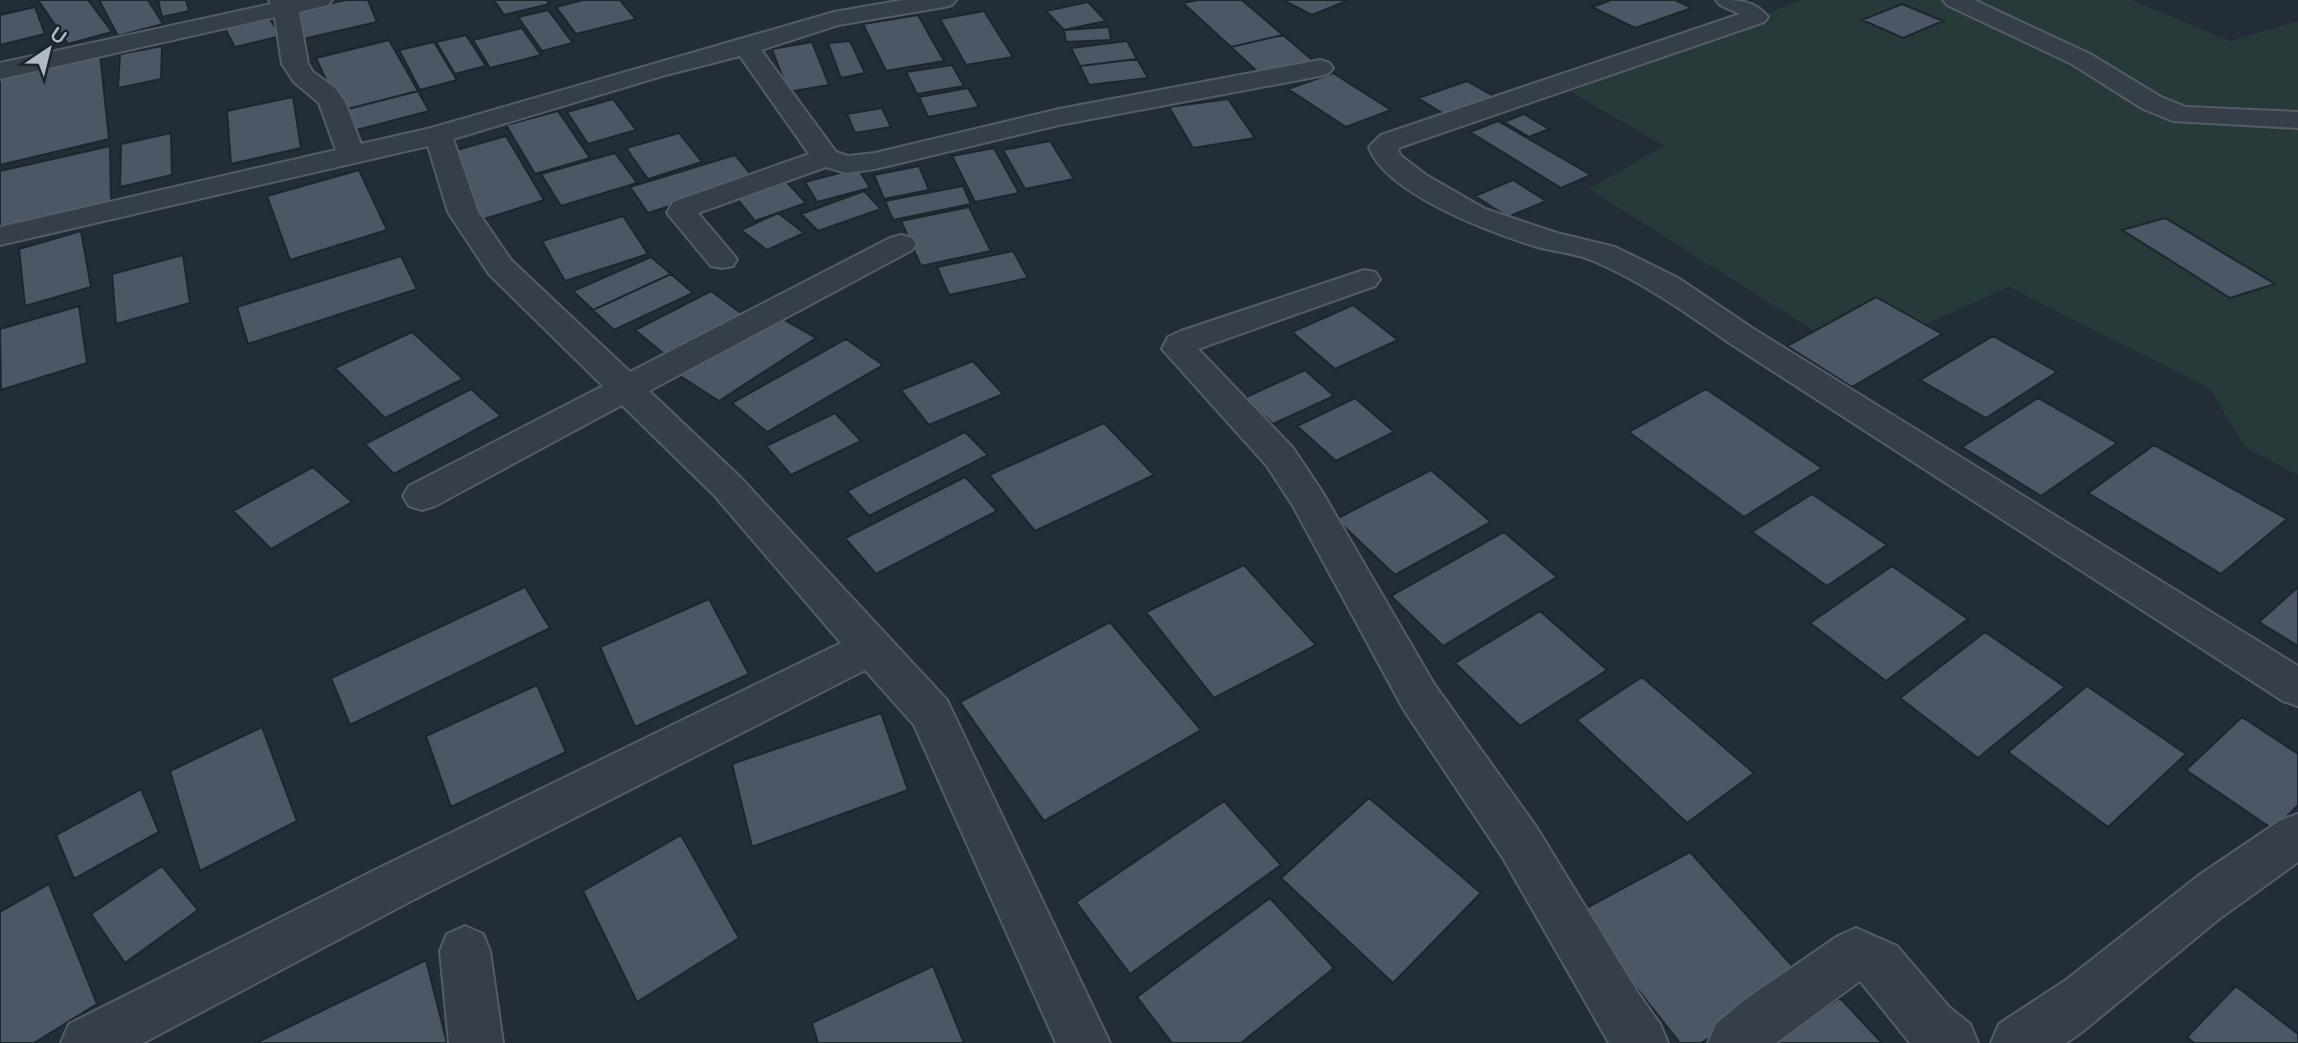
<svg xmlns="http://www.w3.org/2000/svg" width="2298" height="1043" font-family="'Varela Round',sans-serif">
<rect width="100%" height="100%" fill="#232d38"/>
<!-- green -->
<path fill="#263a3a" d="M 1801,0 L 2132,0 L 2230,41 L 2298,21 L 2298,475 L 2245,447 L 2210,389 L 2009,287 L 1854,356 L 1589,189 L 1664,146 L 1571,92 Z"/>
<!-- building -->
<path fill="#4b5764" stroke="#1d262f" stroke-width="2" d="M 38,0 L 88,0 L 112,32 L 68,44 Z
M 99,0 L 148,0 L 163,24 L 118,36 Z
M 158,0 L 186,0 L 189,11 L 162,17 Z
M 346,0 L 368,0 L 377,22 L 299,40 L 290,12 Z
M 494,0 L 547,0 L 549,4 L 504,15 Z
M 583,0 L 620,0 L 636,19 L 576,34 L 556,7 Z
M 1198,0 L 1242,0 L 1283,35 L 1231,47 L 1183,3 Z
M 1283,0 L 1349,0 L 1312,15 Z
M 1611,0 L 1675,0 L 1692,8 L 1635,28 L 1592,7 Z
M 1088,2 L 1106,21 L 1064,30 L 1046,11 Z
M 1902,4 L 1943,21 L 1903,38 L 1862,20 Z
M 35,7 L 45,34 L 0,45 L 0,15 Z
M 548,10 L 573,43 L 542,51 L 518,17 Z
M 984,11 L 1013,57 L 966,65 L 940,19 Z
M 918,15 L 944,61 L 886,71 L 863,24 Z
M 268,16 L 281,36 L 235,47 L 224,27 Z
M 1109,27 L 1111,40 L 1066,42 L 1064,30 Z
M 522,28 L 541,55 L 490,68 L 473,40 Z
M 466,35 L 486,66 L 455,74 L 436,42 Z
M 1283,35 L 1317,64 L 1262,76 L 1231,47 Z
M 389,40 L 418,91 L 340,111 L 316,58 Z
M 850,41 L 865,73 L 841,78 L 828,43 Z
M 1127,41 L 1137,59 L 1080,66 L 1071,48 Z
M 434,42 L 457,80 L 420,90 L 399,50 Z
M 812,42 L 829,85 L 788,92 L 772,49 Z
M 162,46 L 161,79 L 118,88 L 120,54 Z
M 100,54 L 109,139 L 0,165 L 0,76 Z
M 1137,59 L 1148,78 L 1089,85 L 1080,66 Z
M 952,65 L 964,86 L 917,94 L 906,72 Z
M 1333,73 L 1391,110 L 1346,127 L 1288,89 Z
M 1467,81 L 1495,97 L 1447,116 L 1418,98 Z
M 968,88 L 979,107 L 928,117 L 919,97 Z
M 418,91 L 429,111 L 349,132 L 340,111 Z
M 293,97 L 301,148 L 231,164 L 227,111 Z
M 613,99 L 636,130 L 588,144 L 567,112 Z
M 1228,99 L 1255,138 L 1193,148 L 1169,107 Z
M 882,108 L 891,127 L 855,133 L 847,114 Z
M 558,111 L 590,158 L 535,174 L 506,125 Z
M 1524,114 L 1549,129 L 1529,137 L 1504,122 Z
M 1498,121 L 1591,175 L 1561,188 L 1470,132 Z
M 171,133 L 172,175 L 120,187 L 121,144 Z
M 679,133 L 702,162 L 648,179 L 626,148 Z
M 506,136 L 544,200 L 481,220 L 446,153 Z
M 1050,141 L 1074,179 L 1025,189 L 1003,150 Z
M 110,146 L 111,204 L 0,230 L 0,171 Z
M 994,148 L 1019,193 L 975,202 L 952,156 Z
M 615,153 L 637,183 L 561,206 L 541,174 Z
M 735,155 L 755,179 L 648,213 L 630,187 Z
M 919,166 L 929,190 L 884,199 L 874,175 Z
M 858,168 L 870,188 L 817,202 L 805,182 Z
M 359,170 L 387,230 L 290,260 L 267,196 Z
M 785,180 L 806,203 L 755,221 L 735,196 Z
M 1513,180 L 1546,201 L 1508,217 L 1475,196 Z
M 963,186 L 971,204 L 893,220 L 885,201 Z
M 864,191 L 881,209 L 818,231 L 801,214 Z
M 969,207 L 991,251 L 921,266 L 901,221 Z
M 778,213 L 804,233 L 767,250 L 741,230 Z
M 623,216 L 648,254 L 565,281 L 542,241 Z
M 2165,218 L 2275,284 L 2230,298 L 2122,230 Z
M 81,231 L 91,287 L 25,306 L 19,249 Z
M 1013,251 L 1028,278 L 949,295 L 937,267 Z
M 183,255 L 190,303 L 116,324 L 112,274 Z
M 401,256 L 417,289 L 248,344 L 237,307 Z
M 651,257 L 671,274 L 593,310 L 573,291 Z
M 671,274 L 693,293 L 614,330 L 593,310 Z
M 711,291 L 752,321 L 675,363 L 635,330 Z
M 1876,297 L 1942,334 L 1852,387 L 1787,346 Z
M 1353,305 L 1398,340 L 1335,369 L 1292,332 Z
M 79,306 L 87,363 L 1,390 L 0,329 Z
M 774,314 L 816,338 L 719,401 L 677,374 Z
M 412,332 L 463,379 L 385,418 L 335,368 Z
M 1993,336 L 2057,372 L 1986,418 L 1920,380 Z
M 846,339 L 883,365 L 767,432 L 732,403 Z
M 973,361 L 1003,394 L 929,425 L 901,390 Z
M 1305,370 L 1334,396 L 1273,424 L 1244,398 Z
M 471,389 L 501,416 L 394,474 L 365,444 Z
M 1706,389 L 1822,468 L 1744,517 L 1629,432 Z
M 1355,398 L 1394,432 L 1336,461 L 1297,426 Z
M 2038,398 L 2117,443 L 2041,496 L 1962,447 Z
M 835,413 L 861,441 L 791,475 L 766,446 Z
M 1104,423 L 1154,475 L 1035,531 L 989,475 Z
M 965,432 L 988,455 L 869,516 L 847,491 Z
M 2154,445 L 2287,519 L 2221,574 L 2088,493 Z
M 313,467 L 352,502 L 271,549 L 233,511 Z
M 1431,470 L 1491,522 L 1395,575 L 1336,519 Z
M 965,477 L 997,511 L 876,574 L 845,538 Z
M 1812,494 L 1887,545 L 1827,586 L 1752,532 Z
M 1504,532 L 1557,577 L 1443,646 L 1391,596 Z
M 1244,565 L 1316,645 L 1214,698 L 1146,612 Z
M 1892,566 L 1968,619 L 1886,681 L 1810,623 Z
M 525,587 L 550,628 L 350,725 L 331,678 Z
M 2298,587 L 2298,646 L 2259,622 Z
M 709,599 L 749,674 L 635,727 L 600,647 Z
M 1540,611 L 1607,670 L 1520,726 L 1455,663 Z
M 1110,622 L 1201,730 L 1044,821 L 960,702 Z
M 1985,632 L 2065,687 L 1978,758 L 1900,698 Z
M 1642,677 L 1754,773 L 1687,823 L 1577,720 Z
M 537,685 L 566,752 L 451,807 L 426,736 Z
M 2087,686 L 2186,754 L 2108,827 L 2008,752 Z
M 881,713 L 908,790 L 752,847 L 732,764 Z
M 2242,717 L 2298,754 L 2298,805 L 2274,830 L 2186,770 Z
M 262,727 L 297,821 L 200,871 L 170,771 Z
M 141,789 L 159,832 L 74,879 L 56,835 Z
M 1369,798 L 1481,893 L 1393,983 L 1281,878 Z
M 1224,801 L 1281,865 L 1130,974 L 1076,902 Z
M 681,835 L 739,938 L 637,1002 L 583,891 Z
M 1690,852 L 1804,979 L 1701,1043 L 1680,1043 L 1577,913 Z
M 162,866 L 198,910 L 125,963 L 91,914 Z
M 49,884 L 97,1004 L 34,1043 L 0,1043 L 0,912 Z
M 1270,898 L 1334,968 L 1241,1043 L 1172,1043 L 1137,997 Z
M 426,960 L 447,1043 L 256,1043 Z
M 933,966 L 964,1043 L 818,1043 L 812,1023 Z
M 2236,986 L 2298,1034 L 2298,1043 L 2194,1043 L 2187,1037 Z
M 1840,998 L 1882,1043 L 1772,1043 Z"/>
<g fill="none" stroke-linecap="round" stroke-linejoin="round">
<!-- minor casing -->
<g stroke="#545d66" stroke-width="4">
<path id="minor" d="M 269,0 L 332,0 L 328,5 L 299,12 L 308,64 L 313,72 L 335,88 L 345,102 L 361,144 L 431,128 L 834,12 L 903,0 L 956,0 L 952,5 L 944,7 L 838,25 L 761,50 L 836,152 L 848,156 L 875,153 L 1059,109 L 1320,60 L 1329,63 L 1333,68 L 1329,73 L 1320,76 L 1059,125 L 875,169 L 846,173 L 826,167 L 698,213 L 737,259 L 733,266 L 722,268 L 711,266 L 672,219 L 667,213 L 673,202 L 809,154 L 740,56 L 662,76 L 453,139 L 478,212 L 511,260 L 630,372 L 890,238 L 901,235 L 912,238 L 916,244 L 912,250 L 649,391 L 740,477 L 947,700 L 1110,1043 L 1056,1043 L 914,725 L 865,670 L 413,900 L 143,1043 L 61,1043 L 69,1024 L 379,868 L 841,643 L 714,495 L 622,405 L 435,506 L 422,510 L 409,506 L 403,496 L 409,486 L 603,386 L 489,274 L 448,212 L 428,146 L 0,245 L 0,227 L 336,150 L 319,103 L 294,82 L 282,64 L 275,17 L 0,79 L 0,63 L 271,4 Z
M 1716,0 C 1738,0 1755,0 1768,17 L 1764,22 L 1401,147 L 1398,149 L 1400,155 L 1426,175 L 1485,209 L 1557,233 L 1615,247 L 1678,278 L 1752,328 L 2298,666 L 2298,706 L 2283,701 L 1728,342 C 1685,312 1644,283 1596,262 C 1577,253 1554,252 1534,246 C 1490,232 1384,193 1369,147 L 1381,135 L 1740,14 L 1720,5 Z
M 1943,0 L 1974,0 L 2090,54 L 2161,97 L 2186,107 L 2298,112 L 2298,128 L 2173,121 L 2143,109 L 2072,64 L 1947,5 Z
M 1364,270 L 1375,272 L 1380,279 L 1375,286 L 1198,349 L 1293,448 L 1321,490 L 1434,684 L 1537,828 L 1638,993 L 1660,1024 L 1668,1043 L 1609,1043 L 1503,858 L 1404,710 L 1293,506 L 1267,466 L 1162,349 L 1168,337 L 1181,331 Z
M 2298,814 L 2298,862 L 2219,919 L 2082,1032 L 2066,1043 L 1991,1043 L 1999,1024 L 2066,980 L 2198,876 L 2281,820 Z
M 465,926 L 483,934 L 490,951 L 503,1043 L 449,1043 L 440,951 L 447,934 Z
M 1856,928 L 1897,946 L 1949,1007 L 1970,1024 L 1978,1043 L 1910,1043 L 1860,981 L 1776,1043 L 1708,1043 L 1716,1024 L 1746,999 L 1838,936 Z"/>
</g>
<!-- minor -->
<use href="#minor" fill="#363f49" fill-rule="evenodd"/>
</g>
<!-- north arrow -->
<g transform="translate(49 49) rotate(35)" stroke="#1c242d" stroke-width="5" paint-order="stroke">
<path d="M0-5L12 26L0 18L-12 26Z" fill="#b1bac5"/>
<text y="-10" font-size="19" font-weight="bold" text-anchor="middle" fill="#b1bac5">U</text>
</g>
</svg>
